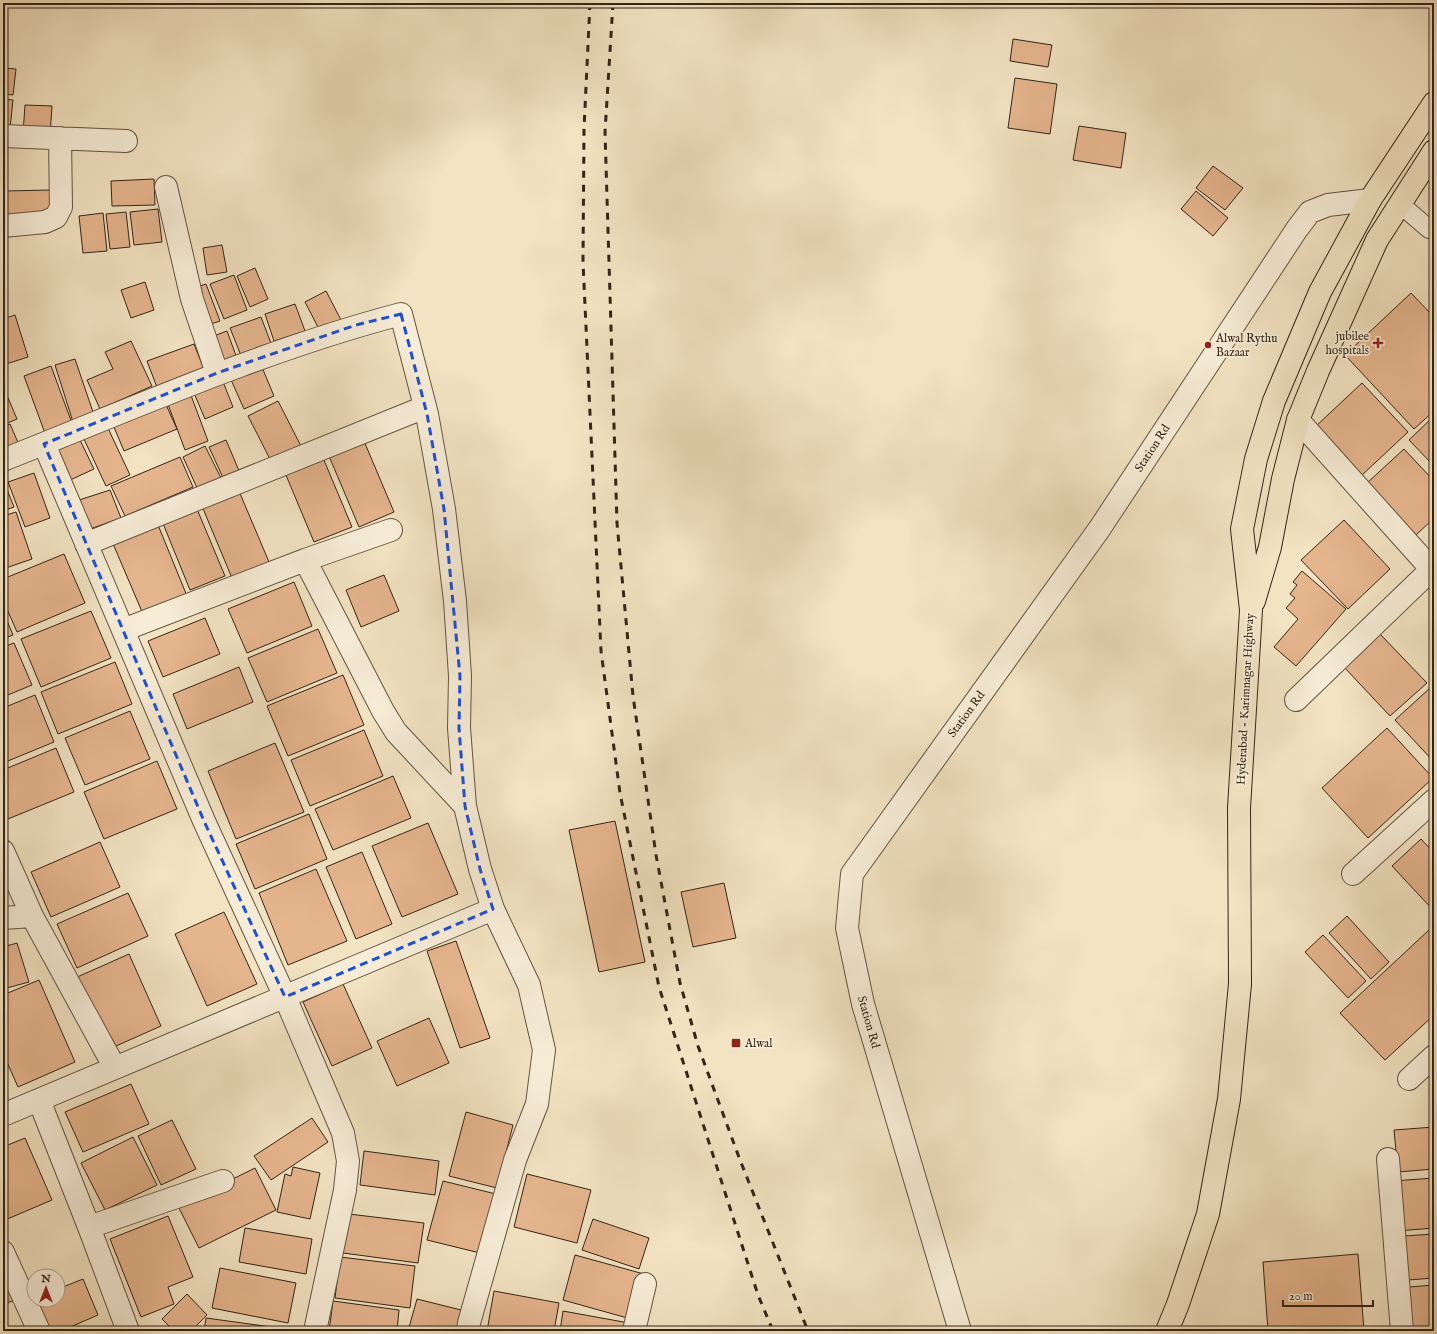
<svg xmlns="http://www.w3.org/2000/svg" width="1437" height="1334" font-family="'IM FELL English',serif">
<rect width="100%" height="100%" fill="#f2e3c2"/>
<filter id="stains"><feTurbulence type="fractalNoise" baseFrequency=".005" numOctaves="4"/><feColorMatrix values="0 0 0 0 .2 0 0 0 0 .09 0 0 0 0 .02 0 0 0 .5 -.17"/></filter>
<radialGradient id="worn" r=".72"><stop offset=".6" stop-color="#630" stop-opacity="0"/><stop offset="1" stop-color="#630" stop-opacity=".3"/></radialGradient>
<!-- building -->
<path fill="#e5b58e" stroke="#332517" d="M 1013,39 L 1052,45 L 1048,67 L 1010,61 Z
M 3,68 L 16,69 L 13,95 L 3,94 Z
M 1015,78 L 1057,84 L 1050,134 L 1008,128 Z
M 3,99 L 13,100 L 10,128 L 3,127 Z
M 25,105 L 52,106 L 50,136 L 23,134 Z
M 1079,126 L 1126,133 L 1121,168 L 1073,160 Z
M 1213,166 L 1243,188 L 1225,210 L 1196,188 Z
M 154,179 L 155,205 L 112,206 L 111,181 Z
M 50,190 L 50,215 L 3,216 L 3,191 Z
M 1196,191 L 1228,218 L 1213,236 L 1181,209 Z
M 158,209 L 162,242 L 134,245 L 130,212 Z
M 126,212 L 130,247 L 110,249 L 106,214 Z
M 103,213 L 107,251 L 83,253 L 79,216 Z
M 222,245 L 227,272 L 207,275 L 203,248 Z
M 255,268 L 268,299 L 250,307 L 237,276 Z
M 234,275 L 247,310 L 224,319 L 210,284 Z
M 145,282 L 154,310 L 131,318 L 121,290 Z
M 206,284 L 220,321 L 208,325 L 194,288 Z
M 326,291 L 341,320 L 320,331 L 305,302 Z
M 1411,293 L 1434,317 L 1434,411 L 1414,429 L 1345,355 Z
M 295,304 L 305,331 L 274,341 L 265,314 Z
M 15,315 L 28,357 L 3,365 L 3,319 Z
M 261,317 L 272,346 L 242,358 L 230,328 Z
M 227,331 L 238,361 L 222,367 L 211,337 Z
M 131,341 L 152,386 L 100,409 L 87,380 L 113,369 L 105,352 Z
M 194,344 L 205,372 L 158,390 L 147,361 Z
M 75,359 L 94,415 L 73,422 L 55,365 Z
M 259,360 L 274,396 L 244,409 L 228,373 Z
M 51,366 L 73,426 L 46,436 L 24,376 Z
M 220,374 L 233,407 L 205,419 L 191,386 Z
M 1362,383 L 1408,432 L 1361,476 L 1315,427 Z
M 3,386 L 17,419 L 3,425 Z
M 189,390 L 208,441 L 185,450 L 166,399 Z
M 163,398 L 177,429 L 124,451 L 111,420 Z
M 278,401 L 302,448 L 272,463 L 248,416 Z
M 1434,416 L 1434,466 L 1409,440 Z
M 10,424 L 20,447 L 3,454 L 3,427 Z
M 106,424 L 130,475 L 106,486 L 82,435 Z
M 80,440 L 94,469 L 68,481 L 54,452 Z
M 226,440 L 240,473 L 224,480 L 209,447 Z
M 364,441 L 394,512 L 359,527 L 329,456 Z
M 205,446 L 222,480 L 198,490 L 183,457 Z
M 1404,449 L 1434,481 L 1434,518 L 1416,535 L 1367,483 Z
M 321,453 L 352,527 L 314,542 L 283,468 Z
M 180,457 L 193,487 L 125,516 L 111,486 Z
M 34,473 L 50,518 L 25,527 L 8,482 Z
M 3,479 L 14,507 L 3,511 Z
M 236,484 L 269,562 L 232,578 L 199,499 Z
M 110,490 L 121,518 L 87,530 L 76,501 Z
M 194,502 L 225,576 L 190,590 L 160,516 Z
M 16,512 L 32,559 L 3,569 L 3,516 Z
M 156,520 L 187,596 L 143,614 L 111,539 Z
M 1344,520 L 1390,569 L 1348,609 L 1301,560 Z
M 64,554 L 85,603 L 17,632 L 3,600 L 3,579 Z
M 1302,571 L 1346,609 L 1296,666 L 1274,647 L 1298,619 L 1286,608 L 1295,598 L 1290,594 L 1297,585 L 1293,582 Z
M 384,575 L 399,611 L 361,627 L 346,590 Z
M 294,582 L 312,626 L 247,653 L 228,609 Z
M 3,611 L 13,635 L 3,639 Z
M 91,611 L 111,658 L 41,687 L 21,639 Z
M 205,618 L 220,654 L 163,677 L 148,641 Z
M 318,629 L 337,673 L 267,702 L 248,658 Z
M 1380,634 L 1427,683 L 1390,716 L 1344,667 Z
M 14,643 L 32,685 L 3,697 L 3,647 Z
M 115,662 L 132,704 L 58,734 L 41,692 Z
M 239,667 L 253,702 L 187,729 L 173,694 Z
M 343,675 L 364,725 L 288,756 L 267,706 Z
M 1430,688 L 1434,693 L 1434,762 L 1395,720 Z
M 35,695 L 54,742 L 3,763 L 3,708 Z
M 130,711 L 150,759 L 85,785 L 65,738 Z
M 1387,728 L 1433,778 L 1368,838 L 1322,788 Z
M 364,730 L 383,776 L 310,806 L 291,760 Z
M 275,743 L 304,812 L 236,839 L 208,771 Z
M 56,748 L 74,792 L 3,821 L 3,770 Z
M 157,761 L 177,809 L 104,839 L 84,792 Z
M 393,776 L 411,818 L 333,850 L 315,809 Z
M 309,814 L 327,859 L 255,889 L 236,844 Z
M 615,821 L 645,962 L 599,972 L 569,830 Z
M 428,823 L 458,894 L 402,917 L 372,846 Z
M 1434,825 L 1434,835 L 1429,830 Z
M 1421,839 L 1434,853 L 1434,911 L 1392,866 Z
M 100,842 L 120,887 L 51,917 L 31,872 Z
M 362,852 L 392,924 L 356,939 L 326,867 Z
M 316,869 L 347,941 L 288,965 L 259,893 Z
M 724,883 L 736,938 L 693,947 L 681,892 Z
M 128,893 L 148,936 L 77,968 L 57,924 Z
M 224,912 L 257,984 L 207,1006 L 175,934 Z
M 1347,916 L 1389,962 L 1371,979 L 1329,933 Z
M 1430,929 L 1434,934 L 1434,1015 L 1385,1060 L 1340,1013 Z
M 1323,935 L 1366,981 L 1348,998 L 1305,952 Z
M 456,941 L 490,1038 L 460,1048 L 427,951 Z
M 17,943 L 29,982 L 3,989 L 3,947 Z
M 129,954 L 161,1026 L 107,1050 L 75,978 Z
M 39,980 L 75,1062 L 18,1087 L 3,1053 L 3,995 Z
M 343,984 L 372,1048 L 332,1066 L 303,1002 Z
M 429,1018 L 449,1063 L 397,1086 L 377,1041 Z
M 3,1079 L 7,1090 L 3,1092 Z
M 131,1084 L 149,1124 L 83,1152 L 65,1112 Z
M 466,1112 L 513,1125 L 497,1188 L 449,1176 Z
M 312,1118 L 328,1142 L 271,1180 L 254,1156 Z
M 172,1120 L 196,1169 L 161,1185 L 138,1136 Z
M 1434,1127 L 1434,1169 L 1398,1172 L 1394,1130 Z
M 133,1137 L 157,1185 L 105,1210 L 81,1163 Z
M 25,1138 L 52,1200 L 5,1220 L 3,1216 L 3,1147 Z
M 364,1151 L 439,1161 L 435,1195 L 360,1185 Z
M 293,1167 L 320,1173 L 310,1219 L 277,1212 L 285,1174 L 291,1176 Z
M 255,1168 L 276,1210 L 199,1248 L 178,1206 Z
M 527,1174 L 591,1190 L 577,1243 L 514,1227 Z
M 1434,1178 L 1434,1228 L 1397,1231 L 1393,1181 Z
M 443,1181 L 496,1194 L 480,1253 L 427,1240 Z
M 349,1214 L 424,1223 L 418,1263 L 343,1253 Z
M 168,1216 L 193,1277 L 168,1287 L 174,1304 L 141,1317 L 110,1239 Z
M 593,1219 L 649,1238 L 639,1269 L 582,1250 Z
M 245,1228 L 312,1239 L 306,1274 L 239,1262 Z
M 1434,1234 L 1434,1278 L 1408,1280 L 1404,1236 Z
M 1358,1254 L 1364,1331 L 1268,1331 L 1263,1262 Z
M 575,1255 L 644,1274 L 631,1319 L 563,1300 Z
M 340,1257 L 415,1266 L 410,1308 L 335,1298 Z
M 3,1259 L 19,1298 L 3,1305 Z
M 220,1268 L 296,1283 L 288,1323 L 212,1308 Z
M 83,1279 L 98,1315 L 61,1331 L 44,1331 L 34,1300 L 58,1300 L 58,1289 Z
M 1434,1285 L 1434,1331 L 1413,1331 L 1409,1287 Z
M 494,1291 L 559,1303 L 554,1331 L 487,1331 Z
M 187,1294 L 207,1315 L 191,1331 L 174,1331 L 162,1319 Z
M 417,1299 L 465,1311 L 460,1331 L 408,1331 Z
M 333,1301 L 399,1310 L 397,1331 L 329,1331 Z
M 563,1311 L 629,1323 L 628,1331 L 560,1331 Z
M 206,1318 L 279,1328 L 278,1331 L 204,1331 Z"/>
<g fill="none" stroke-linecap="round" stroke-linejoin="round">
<!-- service casing -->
<g stroke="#635442" stroke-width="20">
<path id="service" d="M 1400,204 L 1429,229 L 1434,230"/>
</g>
<!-- minor casing -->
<g stroke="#635442" stroke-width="24">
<path id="minor" d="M 3,136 L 126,141
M 166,187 L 192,299 L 217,373
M 3,226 L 45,222 L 56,217 L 61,207 L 60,138
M 1298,420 L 1434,572
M 44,444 L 204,821 L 285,997 L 343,1133 L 348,1161 L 345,1190 L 315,1331
M 3,460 C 134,408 264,350 401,314 L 427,414 L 444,509 L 455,601 L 460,676 L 459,728 L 465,806
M 86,544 L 425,407
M 305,560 L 383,711 L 396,732 L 465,806 L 480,869 L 493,909 L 529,985 L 544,1050 L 537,1104 L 515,1160 L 469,1323 L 468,1331
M 123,630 L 305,560 L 391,530
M 1296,700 L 1434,567
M 3,851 L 32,916 L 115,1068
M 1353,874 L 1434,800
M 3,918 L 32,916
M 1409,1079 L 1434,1056
M 39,1100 L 89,1227 L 128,1331
M 3,1115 L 493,909
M 1388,1159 L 1402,1331
M 89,1227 L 223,1181
M 3,1252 L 39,1331
M 634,1331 L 645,1284
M 960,1331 L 863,1004 L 847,928 L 852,874 L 1100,528 L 1297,229 L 1310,212 L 1328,205 L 1370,200"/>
</g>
<!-- primary casing -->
<g stroke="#332517" stroke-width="24">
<path id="primary" d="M 1254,601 L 1270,547 L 1283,479 L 1298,420 L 1318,371 L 1377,240 L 1434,151
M 1167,1331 L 1178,1304 L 1208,1214 L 1229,1099 L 1240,984 L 1239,808 L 1251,610 L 1242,529 L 1256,459 L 1274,401 L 1320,292 L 1370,200 L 1434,103"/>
</g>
<!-- service -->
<use href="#service" stroke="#f7edd7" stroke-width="18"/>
<!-- minor -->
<use href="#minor" stroke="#f7edd7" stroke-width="22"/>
<!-- primary -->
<use href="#primary" stroke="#f2e3c2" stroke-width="22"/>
<!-- rail -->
<path stroke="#332517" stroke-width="3" stroke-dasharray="7 7" stroke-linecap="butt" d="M 590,3 L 584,129 L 583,262 L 601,651 L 620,793 L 659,987 L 758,1295 L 773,1331
M 613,3 L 605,132 L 617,523 L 633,696 L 656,855 L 680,983 L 698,1046 L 740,1160 L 808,1331"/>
</g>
<!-- marked area -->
<path fill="none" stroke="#1d4ed8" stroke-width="3" stroke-dasharray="8 5" stroke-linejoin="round" d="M 401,314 L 427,414 L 444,509 L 460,676 L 459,728 L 465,806 L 480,869 L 493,909 L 285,997 L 204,821 L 44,444 L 217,373 L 356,325 Z"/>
<!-- markers -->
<g fill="#8f2418" stroke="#f7edd7" stroke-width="1.5">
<path d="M1376 337h4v4h4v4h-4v4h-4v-4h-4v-4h4z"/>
<circle cx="1208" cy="345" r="4"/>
<rect x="731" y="1038" width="10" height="10" rx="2"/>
</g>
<g text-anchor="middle" stroke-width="3.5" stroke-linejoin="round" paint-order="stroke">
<!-- poi labels -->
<g font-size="12" fill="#332517" stroke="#f7edd7" text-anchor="start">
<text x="1369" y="340" text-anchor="end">jubilee<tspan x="1369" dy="14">hospitals</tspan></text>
<text x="1216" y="342">Alwal Rythu<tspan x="1216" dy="14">Bazaar</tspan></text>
<text x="745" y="1047">Alwal</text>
</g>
<!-- street labels -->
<g font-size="12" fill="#332517" stroke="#f7edd7">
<text transform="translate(1152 448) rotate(-57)" y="4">Station Rd</text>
<text transform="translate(1245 699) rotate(-87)" y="4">Hyderabad - Karimnagar Highway</text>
<text transform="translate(966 714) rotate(-54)" y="4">Station Rd</text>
<text transform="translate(869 1022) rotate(74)" y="4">Station Rd</text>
</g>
</g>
<!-- margin -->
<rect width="1437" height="1334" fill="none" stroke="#f2e3c2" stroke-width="16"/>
<rect x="4" y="4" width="1429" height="1326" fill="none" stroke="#332517" stroke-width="2"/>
<rect x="8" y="8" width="1421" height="1318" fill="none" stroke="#332517"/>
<!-- north arrow -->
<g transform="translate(46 1288)"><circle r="19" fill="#f7edd7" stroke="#a99d8a"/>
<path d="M0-3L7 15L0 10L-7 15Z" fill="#8f2418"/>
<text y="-6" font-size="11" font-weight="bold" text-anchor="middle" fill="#332517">N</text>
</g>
<!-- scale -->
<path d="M1283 1300v6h90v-6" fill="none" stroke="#332517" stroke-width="2"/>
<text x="1289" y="1300" font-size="12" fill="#332517" stroke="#f7edd7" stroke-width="3" paint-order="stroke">20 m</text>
<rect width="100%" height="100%" filter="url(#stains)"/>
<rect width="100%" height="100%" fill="url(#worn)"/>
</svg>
